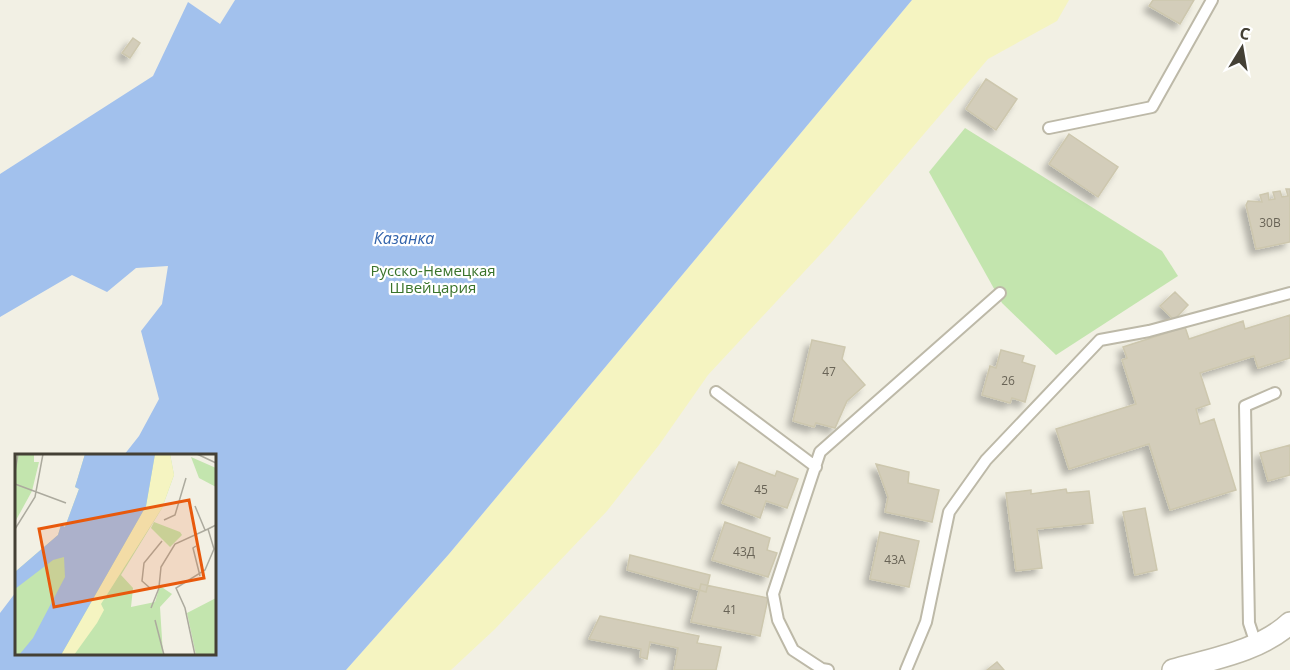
<svg xmlns="http://www.w3.org/2000/svg" width="1290" height="670" font-family="'Open Sans',sans-serif">
<defs>
<filter id="shadow"><feDropShadow dx="-5.5" dy="5.5" stdDeviation="3" flood-color="#0004"/></filter>
</defs>
<rect width="100%" height="100%" fill="#f2f0e4"/>
<!-- green -->
<path fill="#c3e5ae" d="M 965,128 L 1162,251 L 1178,276 L 1056,355 L 1002,303 L 929,172 Z"/>
<!-- sand -->
<path fill="#f5f4c1" d="M 912,0 L 1069,0 L 1057,21 L 988,59 L 830,244 L 708,375 L 659,445 L 607,511 L 495,629 L 451,670 L 346,670 L 449,554 Z"/>
<!-- water -->
<path fill="#a2c1ed" d="M 235,0 L 912,0 L 449,554 L 346,670 L 0,670 L 0,613 L 16,592 L 16,654 L 214,654 L 214,456 L 124,455 L 139,436 L 159,399 L 141,331 L 162,304 L 168,266 L 136,268 L 107,292 L 72,275 L 0,317 L 0,174 L 153,76 L 188,2 L 220,24 Z"/>
<!-- building -->
<path fill="#d3cdba" stroke="#cdc7ae" stroke-width="1.5" filter="url(#shadow)" d="M 1153,0 L 1194,0 L 1180,24 L 1149,6 Z
M 133,38 L 140,43 L 130,58 L 122,53 Z
M 986,79 L 1017,99 L 996,130 L 966,109 Z
M 1069,134 L 1118,167 L 1098,197 L 1049,164 Z
M 1286,189 L 1290,189 L 1290,242 L 1256,249 L 1246,205 L 1248,201 L 1262,202 L 1260,195 L 1268,193 L 1269,200 L 1275,199 L 1273,192 L 1280,191 L 1282,197 L 1288,196 Z
M 1175,292 L 1188,305 L 1174,320 L 1160,306 Z
M 1290,315 L 1290,358 L 1258,368 L 1254,356 L 1200,373 L 1210,404 L 1196,409 L 1200,424 L 1214,419 L 1236,490 L 1170,510 L 1149,444 L 1069,469 L 1056,429 L 1136,404 L 1122,360 L 1127,358 L 1123,347 L 1185,327 L 1189,339 L 1243,321 L 1245,329 Z
M 812,340 L 845,347 L 842,359 L 865,385 L 847,401 L 835,428 L 816,423 L 814,427 L 793,421 Z
M 1001,350 L 1024,356 L 1022,362 L 1035,366 L 1025,402 L 1012,398 L 1010,403 L 982,395 L 990,366 L 996,368 Z
M 1290,445 L 1290,475 L 1268,481 L 1260,453 Z
M 739,462 L 775,476 L 777,471 L 798,479 L 787,508 L 766,501 L 760,518 L 722,503 Z
M 876,464 L 909,472 L 908,483 L 939,490 L 932,522 L 885,512 L 888,497 Z
M 1066,489 L 1067,493 L 1089,491 L 1093,523 L 1037,529 L 1042,568 L 1016,571 L 1006,493 L 1031,490 L 1031,494 Z
M 1145,508 L 1157,570 L 1135,575 L 1123,512 Z
M 725,522 L 770,538 L 767,550 L 777,553 L 768,577 L 712,560 Z
M 880,532 L 919,541 L 909,587 L 870,579 Z
M 630,555 L 710,575 L 706,592 L 627,570 Z
M 701,584 L 768,598 L 760,636 L 691,622 Z
M 600,616 L 699,636 L 697,643 L 721,647 L 716,670 L 674,670 L 678,648 L 650,642 L 647,659 L 640,657 L 641,649 L 589,639 Z
M 997,662 L 1004,670 L 987,670 Z"/>
<g fill="none" stroke-linecap="round" stroke-linejoin="round">
<!-- lane casing -->
<g stroke="#bdb9a8" stroke-width="14">
<path id="lane" d="M 1049,128 L 1152,107 L 1212,0
M 716,392 L 816,467
M 1256,644 L 1249,623 L 1245,406 L 1275,393
M 828,670 L 822,669 L 793,650 L 778,620 L 773,594 L 820,452 L 1000,293
M 906,670 L 926,622 L 949,512 L 986,460 L 1100,340 L 1149,331 L 1290,293"/>
</g>
<!-- street casing -->
<g stroke="#bdb9a8" stroke-width="24">
<path id="street" d="M 1173,670 C 1212,659 1260,651 1290,623"/>
</g>
<!-- lane -->
<use href="#lane" stroke="#fff" stroke-width="10"/>
<!-- street -->
<use href="#street" stroke="#fff" stroke-width="21"/>
</g>
<g text-anchor="middle" stroke-width="4.5" stroke-linejoin="round" paint-order="stroke">
<!-- number labels -->
<g font-size="12" fill="#686356">
<text x="1270" y="227">30В</text>
<text x="829" y="376">47</text>
<text x="1008" y="385">26</text>
<text x="761" y="494">45</text>
<text x="744" y="556">43Д</text>
<text x="895" y="564">43А</text>
<text x="730" y="614">41</text>
</g>
<!-- park labels -->
<g font-size="15" fill="#39732a" stroke="#fff">
<text x="433" y="276">Русско-Немецкая<tspan x="433" dy="17">Швейцария</tspan></text>
</g>
<!-- water labels -->
<g font-size="16" font-style="italic" fill="#3263ab" stroke="#fff">
<text x="404" y="244">Казанка</text>
</g>
</g>
<!-- overview -->
<g transform="translate(15 454)">
<rect width="201" height="201" fill="#f2f0e4"/>
<path d="M 0,0 L 19,0 L 19,8 L 24,8 L 17,37 L 0,68 ZM 70,0 L 155,0 L 159,21 L 147,54 L 106,121 L 118,134 L 116,153 L 140,148 L 145,132 L 157,140 L 145,153 L 148,201 L 0,201 L 0,118 L 43,81 L 46,71 L 50,73 L 64,35 L 60,33 ZM 176,3 L 201,14 L 201,33 L 184,24 ZM 139,68 L 165,78 L 167,81 L 155,93 L 136,74 ZM 201,144 L 201,201 L 181,201 L 172,159 Z" fill="#c3e5ae"/>
<path d="M 140,0 L 155,0 L 159,21 L 147,54 L 86,150 L 89,156 L 82,169 L 59,201 L 46,201 L 131,52 Z" fill="#f5f4c1"/>
<path d="M 70,0 L 140,0 L 131,52 L 46,201 L 4,201 L 18,184 L 50,123 L 49,103 L 38,106 L 0,135 L 0,118 L 43,81 L 46,71 L 50,73 L 64,35 L 60,33 Z" fill="#a2c1ed"/>
<path fill="none" stroke="#acaa9e" stroke-width="1.5" d="M 182,0 L 201,9M 0,18 L 3,0M 0,30 L 51,49M 180,52 L 190,76M 149,66 L 160,61 L 171,24M 0,75 L 20,43 L 28,0M 147,87 L 129,109 L 127,127 L 135,134 L 144,133 L 146,113 L 160,90 L 193,75M 181,92 L 178,94 L 185,122M 136,154 L 144,134M 140,166 L 149,201M 180,201 L 170,154 L 161,134 L 190,116 L 199,95 L 193,75 L 201,71"/>
<path fill="#e8590c" fill-opacity="0.15" stroke="#e8590c" stroke-width="3" d="M 174,46 L 189,124 L 39,153 L 24,75 Z"/>
<rect width="201" height="201" fill="none" stroke="#444035" stroke-width="3"/>
</g>
<!-- north arrow -->
<g transform="translate(1242 48) rotate(11)" stroke="#ffffff" stroke-width="4.5" paint-order="stroke">
<path d="M0-4.5L10 22L0 15L-10 22Z" fill="#444035"/>
<text y="-9" font-size="16" font-weight="bold" text-anchor="middle" fill="#444035">С</text>
</g>
</svg>
